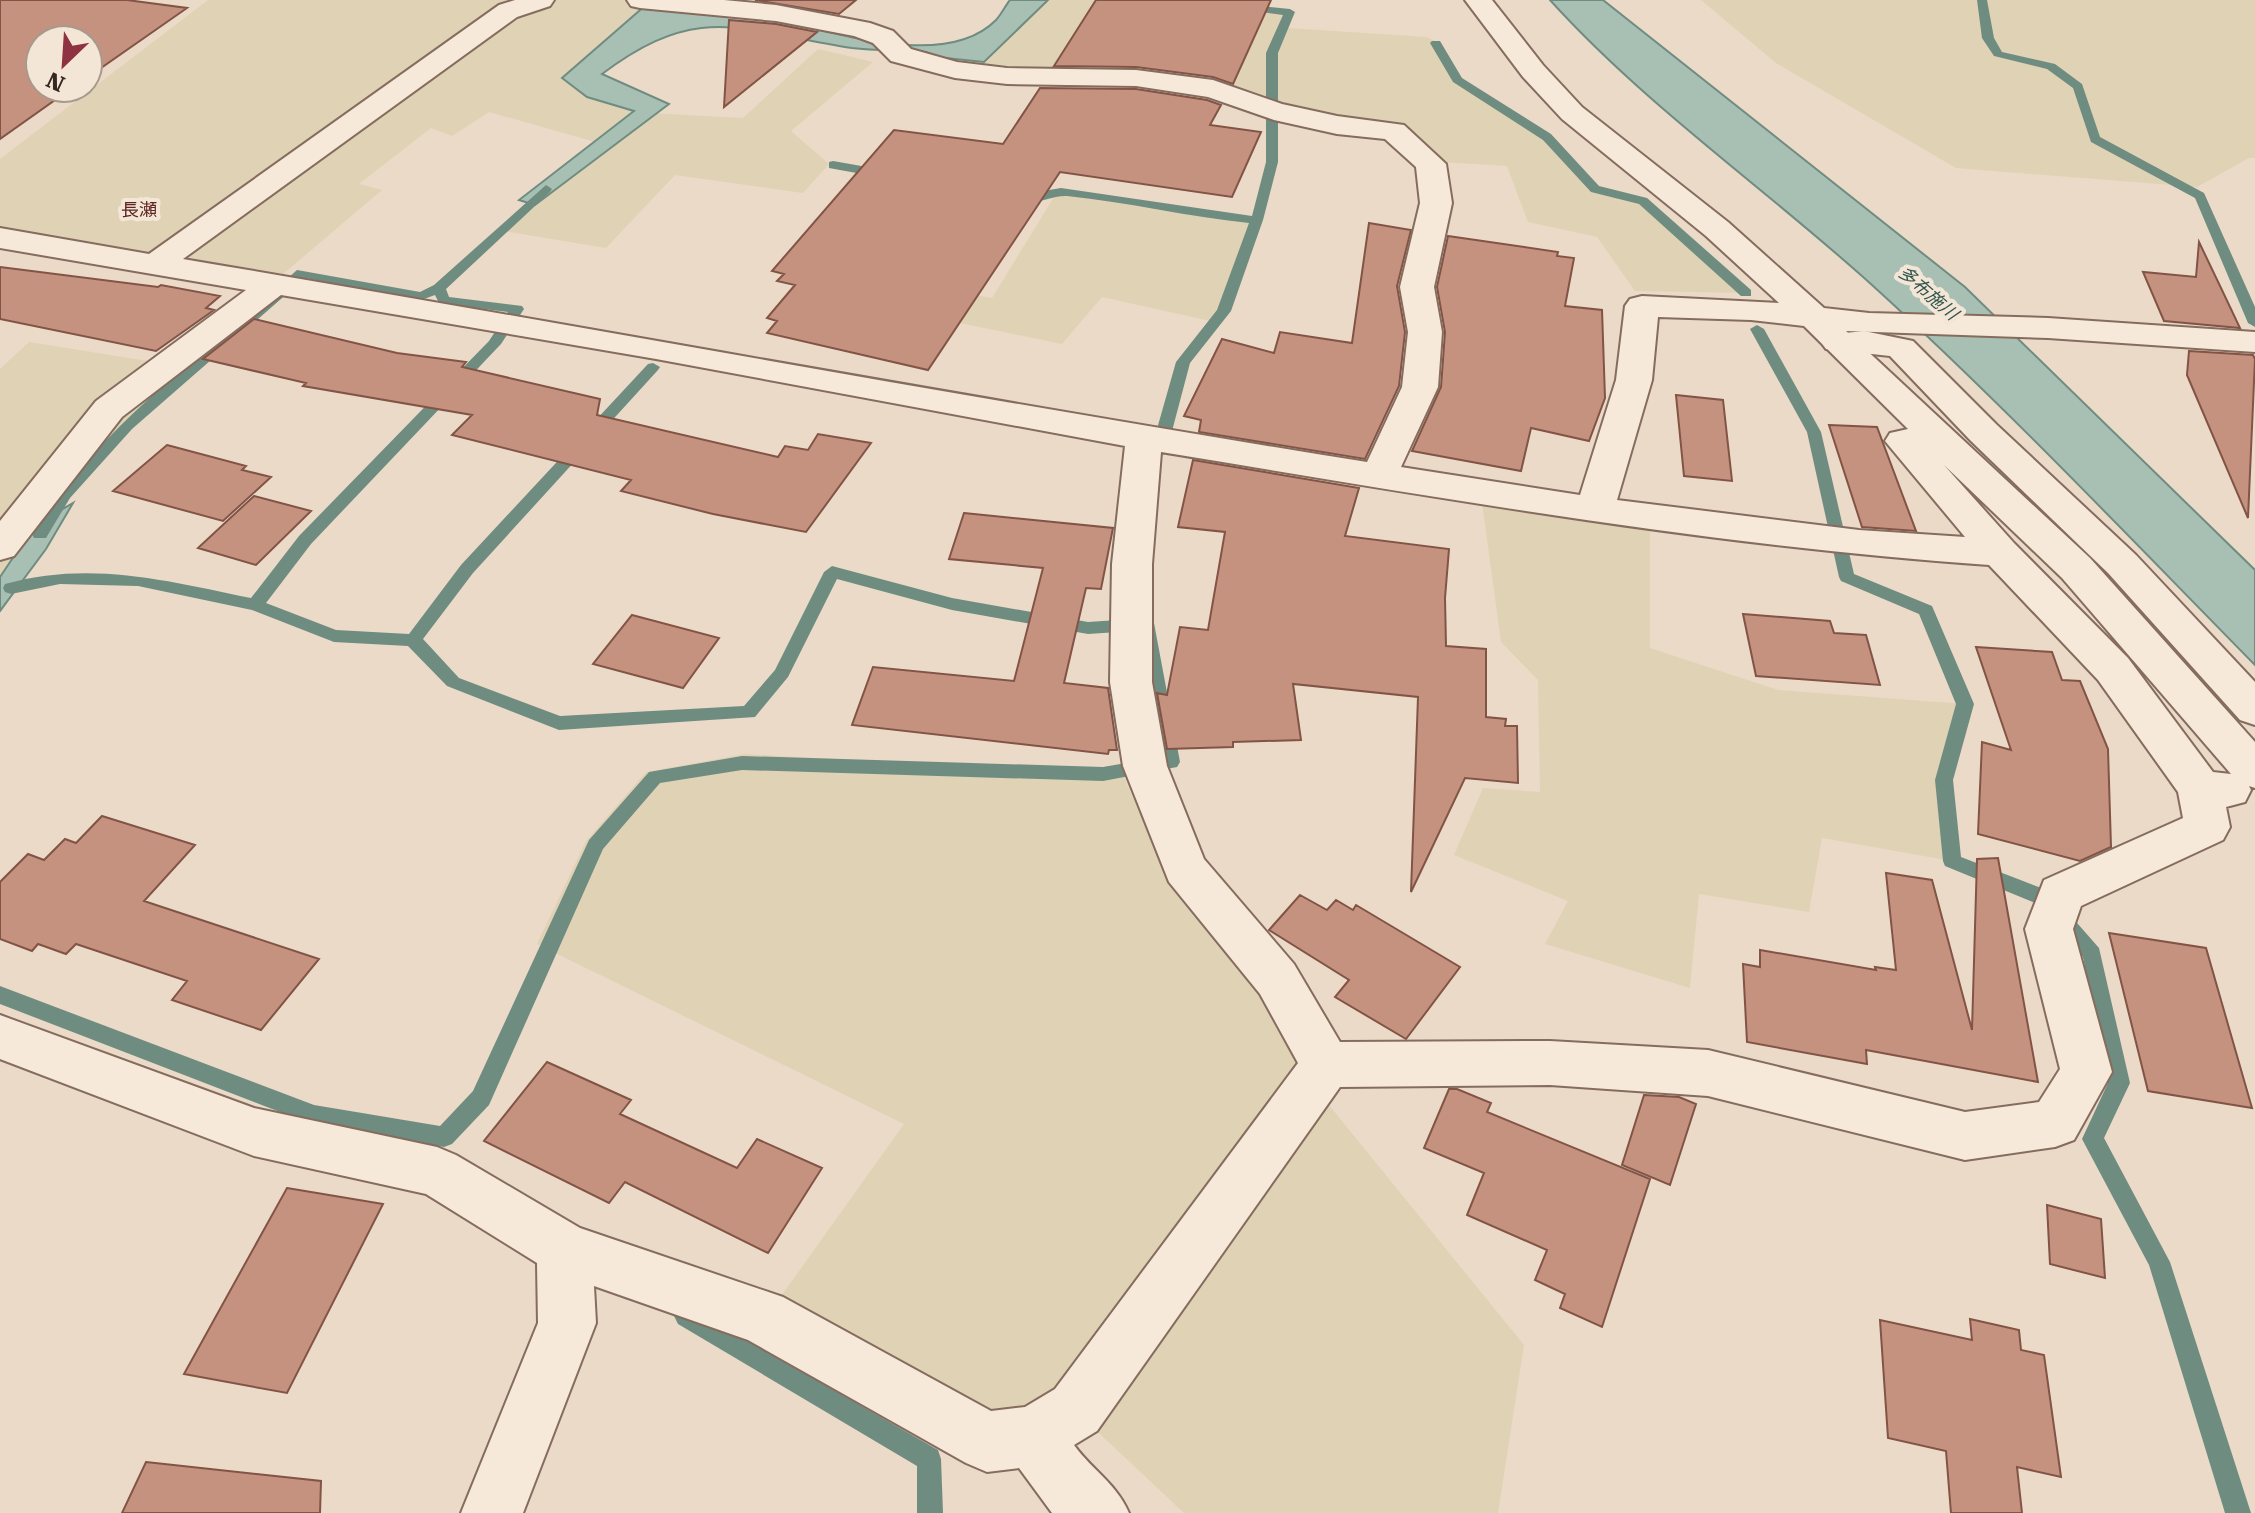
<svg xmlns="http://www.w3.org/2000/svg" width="2255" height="1513" font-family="'Roboto Serif','Noto Sans JP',serif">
<rect width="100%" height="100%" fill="#ebdac7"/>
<!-- farmland -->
<path fill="#e0d2b5" d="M 208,0 L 663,0 L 573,75 L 650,113 L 743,118 L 818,49 L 873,62 L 791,131 L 829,164 L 803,193 L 675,175 L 606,248 L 504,231 L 533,203 L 606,145 L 489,112 L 452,136 L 431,128 L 359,184 L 382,190 L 283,274 L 151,256 L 0,227 L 0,159 Z
M 1034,0 L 1158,0 L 1286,14 L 1288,28 L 1427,37 L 1438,43 L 1460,79 L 1549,135 L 1596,187 L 1647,200 L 1749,293 L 1635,291 L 1597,237 L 1528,222 L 1507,166 L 1441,162 L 1401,127 L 1298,110 L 1272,104 L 1219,82 L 1137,70 L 959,65 Z
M 1701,0 L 2255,0 L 2255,158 L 2249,158 L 2197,187 L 1956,168 L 1776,63 Z
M 1057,192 L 1208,216 L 1257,220 L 1224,311 L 1215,322 L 1102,297 L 1062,344 L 911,313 L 929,287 L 992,298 Z
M 29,342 L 198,369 L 130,417 L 0,588 L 0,369 Z
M 1480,488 L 1650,511 L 1650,648 L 1778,690 L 1965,704 L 1944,780 L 1952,861 L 1822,838 L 1809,912 L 1699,894 L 1690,988 L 1545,944 L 1568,901 L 1454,855 L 1483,788 L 1540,792 L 1538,680 L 1501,642 Z
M 745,754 L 1123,775 L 1167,875 L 1268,990 L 1294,1039 L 1298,1067 L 1524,1345 L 1498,1513 L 1184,1513 L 1067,1403 L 993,1425 L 777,1302 L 904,1124 L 537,944 L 586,841 L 646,772 Z"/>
<!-- water -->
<path fill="#a8bfb4" stroke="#6f8c81" stroke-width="2" d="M 1010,0 L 1048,0 L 984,62 L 936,57 L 926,52 C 902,50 876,51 852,48 C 742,31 700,0 602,74 L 669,104 L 535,205 L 519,200 L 634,111 L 587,97 L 562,78 L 647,4 C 681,7 717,8 751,14 C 815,25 942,75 996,20 C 1001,15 1005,6 1010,0 Z
M 1550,0 L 1603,0 L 1965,287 L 2255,570 L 2255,665 C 2129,537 2005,406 1872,285 C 1766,189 1646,106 1550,0 Z
M 73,503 L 46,549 L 0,611 L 0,577 L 35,525 Z"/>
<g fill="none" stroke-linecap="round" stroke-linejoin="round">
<!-- stream -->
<path fill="#6f8c81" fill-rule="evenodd" d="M 1977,0 L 1987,0 L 1994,38 L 2002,52 L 2055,64 L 2082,84 L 2100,137 L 2204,193 L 2255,307 L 2255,327 L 2248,323 L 2195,198 L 2091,142 L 2073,88 L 2047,69 L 1994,56 L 1982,38 Z
M 1242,4 L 1290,9 L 1295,12 L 1278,53 L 1278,162 L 1263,220 L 1231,311 L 1190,363 L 1167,450 L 1159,455 L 1151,450 L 1176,362 L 1217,310 L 1249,223 C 1188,217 1128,202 1067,196 C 1049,195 1029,210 1014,199 L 1020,195 L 1061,188 L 1252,216 L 1266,162 L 1266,53 L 1283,15 L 1238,9 L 1238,5 Z
M 1432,41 L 1440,41 L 1462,78 L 1551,134 L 1599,186 L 1647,198 L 1751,290 L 1751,296 L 1741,296 L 1639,204 L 1591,192 L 1543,140 L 1453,82 L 1430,43 Z
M 833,161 L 884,170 L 890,174 L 884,178 L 829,168 L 829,162 Z
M 546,185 L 552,189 L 550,192 L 446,289 L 449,297 L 522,306 L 524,309 L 501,344 L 311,544 L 266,603 L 336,630 L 409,634 L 461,565 L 648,364 L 653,363 L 660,367 L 658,370 L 473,573 L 423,639 L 459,678 L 560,716 L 744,706 L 775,670 L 824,572 L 832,566 L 952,598 L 1088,622 L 1133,619 L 1141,625 L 1148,621 L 1154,623 L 1180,762 L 1177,767 L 1103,781 L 742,770 L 660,783 L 603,849 L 489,1105 L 452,1144 L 444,1147 L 314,1125 L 0,1004 L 0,986 L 314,1105 L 440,1126 L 473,1091 L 589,840 L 649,772 L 742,756 L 1103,767 L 1161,757 L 1140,628 L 1133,631 L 1088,634 L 952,610 L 837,579 L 788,677 L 755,717 L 559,730 L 447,686 L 408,646 L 334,642 L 252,610 L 138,586 L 60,584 L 11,594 L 5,592 L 3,588 L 5,584 C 90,560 168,581 251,598 L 299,536 L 489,341 L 508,312 L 444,304 L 439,303 L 435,295 L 421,300 L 305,278 L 132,429 L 70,498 L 46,538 L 34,538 L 32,534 C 103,422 201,358 297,270 L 420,292 L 434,285 Z
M 1757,325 L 1764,329 L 1821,432 L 1854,574 L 1932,606 L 1974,704 L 1953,780 L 1961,857 L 2049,891 L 2099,948 L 2130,1083 L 2104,1138 L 2170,1262 L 2251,1513 L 2225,1513 L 2149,1265 L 2082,1139 L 2108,1083 L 2083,957 L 2035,903 L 1945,866 L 1943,861 L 1935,780 L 1956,704 L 1919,614 L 1841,581 L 1839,577 L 1807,432 L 1750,329 Z
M 686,1305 L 938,1450 L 941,1459 L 943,1513 L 917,1513 L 917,1466 L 678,1324 L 674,1316 L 678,1308 Z"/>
</g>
<!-- building -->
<path fill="#c69280" stroke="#825446" stroke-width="2" d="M 0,0 L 127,0 L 187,8 L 88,77 L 88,40 L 40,40 L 40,88 L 72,88 L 0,139 Z
M 755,0 L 856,0 L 839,14 Z
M 1096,0 L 1271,0 L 1233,84 L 1213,77 L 1136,67 L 1054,66 Z
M 729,20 L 776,24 L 817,32 L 724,107 Z
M 1040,88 L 1136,89 L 1207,100 L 1221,105 L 1210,125 L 1261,132 L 1232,197 L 1060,172 L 928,370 L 767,333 L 777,321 L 767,318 L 795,285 L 777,281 L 784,274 L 772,271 L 894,130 L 1003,144 Z
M 1369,223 L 1411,230 L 1397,286 L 1405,332 L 1399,386 L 1365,459 L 1199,432 L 1201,420 L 1184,416 L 1222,339 L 1274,353 L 1280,332 L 1352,343 Z
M 1448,236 L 1558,252 L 1557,256 L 1574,258 L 1565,306 L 1602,310 L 1605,398 L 1589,441 L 1531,428 L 1521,471 L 1412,451 L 1441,387 L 1445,332 L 1437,287 Z
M 2199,242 L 2221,288 L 2240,328 L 2164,321 L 2143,272 L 2196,277 Z
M 0,267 L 158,287 L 161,285 L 220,296 L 206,308 L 214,310 L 156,351 L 0,319 Z
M 254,319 L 397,353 L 466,362 L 462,367 L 600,399 L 597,415 L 778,457 L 785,446 L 808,450 L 818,434 L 871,443 L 806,532 L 713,514 L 621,491 L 631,480 L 452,435 L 472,415 L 303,386 L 306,383 L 203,359 Z
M 2189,351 L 2253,355 L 2255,359 L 2248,518 L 2187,375 Z
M 1676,395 L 1723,400 L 1732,481 L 1684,476 Z
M 1829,425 L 1877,427 L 1916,531 L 1862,527 Z
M 167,445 L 246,466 L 242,470 L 271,477 L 223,521 L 113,491 Z
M 1193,460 L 1359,488 L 1345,536 L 1449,549 L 1445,598 L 1446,646 L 1486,649 L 1486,717 L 1506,719 L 1505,726 L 1517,726 L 1518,783 L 1465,778 L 1411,892 L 1418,697 L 1293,684 L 1301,740 L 1233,742 L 1233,747 L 1167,749 L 1157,693 L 1167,695 L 1180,627 L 1208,630 L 1225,532 L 1178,527 Z
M 254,496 L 311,511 L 256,565 L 198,548 Z
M 964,513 L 1113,528 L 1101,589 L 1086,588 L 1064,683 L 1108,688 L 1117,750 L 1109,750 L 1108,754 L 852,725 L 873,667 L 1014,681 L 1043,568 L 949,559 Z
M 1743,614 L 1830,621 L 1834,633 L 1866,635 L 1880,685 L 1756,676 Z
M 632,615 L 719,638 L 683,688 L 593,664 Z
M 1976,647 L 2052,652 L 2062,680 L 2080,681 L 2108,749 L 2111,847 L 2080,861 L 1978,834 L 1982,742 L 2011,750 Z
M 102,816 L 195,845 L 144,901 L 319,959 L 261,1030 L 172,1000 L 187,981 L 76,944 L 66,954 L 38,944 L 32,951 L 0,939 L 0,882 L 28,854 L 44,860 L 65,839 L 76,843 Z
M 1998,858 L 2038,1082 L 1866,1050 L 1867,1064 L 1747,1042 L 1743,964 L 1760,967 L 1760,950 L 1876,970 L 1875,967 L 1896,970 L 1886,873 L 1932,880 L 1972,1030 L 1977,859 Z
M 1300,895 L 1327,910 L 1336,900 L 1353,910 L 1356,905 L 1460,967 L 1406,1039 L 1335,997 L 1349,980 L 1269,930 Z
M 2109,933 L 2206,948 L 2252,1108 L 2148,1091 Z
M 547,1062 L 631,1100 L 620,1114 L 737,1168 L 757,1139 L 822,1168 L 768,1253 L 625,1182 L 609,1203 L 484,1141 Z
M 1449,1089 L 1457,1089 L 1491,1103 L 1487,1112 L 1650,1179 L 1602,1327 L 1560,1308 L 1565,1294 L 1535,1280 L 1547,1250 L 1467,1215 L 1484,1173 L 1424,1148 Z
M 1644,1095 L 1679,1097 L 1696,1104 L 1670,1185 L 1622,1165 Z
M 287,1188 L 383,1204 L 287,1393 L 184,1374 Z
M 2047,1205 L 2101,1219 L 2105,1278 L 2050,1264 Z
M 1970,1319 L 2019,1330 L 2021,1350 L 2044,1355 L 2061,1477 L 2017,1467 L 2022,1513 L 1951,1513 L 1946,1451 L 1888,1438 L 1880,1320 L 1972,1340 Z
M 146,1462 L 321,1481 L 320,1513 L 122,1513 Z"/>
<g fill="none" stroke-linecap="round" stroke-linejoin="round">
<!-- pedestrian casing -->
<g stroke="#856c5e" stroke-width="4">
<path id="pedestrian" d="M 1864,331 L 1913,341 L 1997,425 L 2136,555 L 2255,682 L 2255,725 L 2240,720 L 2108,573 L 1971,441 L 1890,356 L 1826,349 L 1821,342 L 1826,335 Z"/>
</g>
<!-- minor casing -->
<g stroke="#856c5e" stroke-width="4">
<path id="minor" d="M 515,0 L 554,0 L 550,6 L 517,17 L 183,259 C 577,325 972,399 1367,462 L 1402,387 L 1408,332 L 1400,287 L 1420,203 L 1416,167 L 1385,139 L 1337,134 L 1274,120 L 1208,97 L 1136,86 L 1007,84 L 955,78 L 891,61 L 873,43 L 854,36 L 776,21 L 640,8 L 631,6 L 627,0 L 724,0 L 776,5 L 870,23 L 893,31 L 911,49 L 957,62 L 1007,68 L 1136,70 L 1213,80 L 1282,104 L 1337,116 L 1404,125 L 1446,164 L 1452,203 L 1434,287 L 1442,332 L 1438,387 L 1401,467 L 1580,495 L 1616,380 L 1625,306 L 1630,299 L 1642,296 L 1779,303 L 1706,236 L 1562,119 L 1523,77 L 1465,0 L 1492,0 L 1543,65 L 1582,107 L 1728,222 L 1824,308 L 1869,313 L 2048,318 L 2255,332 L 2255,352 L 2048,338 L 1846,331 L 2090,558 L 2255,742 L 2255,788 L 2249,786 L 2251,790 L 2245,802 L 2226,807 L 2230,827 L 2223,840 L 2081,906 L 2073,929 L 2112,1072 L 2074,1140 L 2055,1147 L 1965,1160 L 1708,1096 L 1550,1085 L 1340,1087 L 1097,1431 L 1074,1445 C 1093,1471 1116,1483 1129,1513 L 1052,1513 L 1019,1468 L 987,1472 L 966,1463 L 748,1340 L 594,1286 L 596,1323 L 523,1513 L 461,1513 L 538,1323 L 537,1263 L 426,1194 L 254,1156 L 0,1059 L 0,1015 L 254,1108 L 437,1147 L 456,1155 L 580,1228 L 783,1297 L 991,1411 L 1025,1407 L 1055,1389 L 1298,1063 L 1260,994 L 1169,882 L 1123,766 L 1110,682 L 1112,564 L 1125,446 L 656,359 L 281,295 L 122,417 L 14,556 L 0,560 L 0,521 L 96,401 L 246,290 L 0,248 L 0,228 L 149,254 L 499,5 ZM 1658,317 L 1751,320 L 1804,326 L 1908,429 L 1890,433 L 1885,441 L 1965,537 L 1859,530 L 1617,500 L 1652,380 ZM 1161,452 C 1436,497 1711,546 1989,565 L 2098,680 L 2178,792 L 2183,818 L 2044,880 L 2025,929 L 2060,1069 L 2039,1102 L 1965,1112 L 1708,1050 L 1550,1041 L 1340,1042 L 1294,964 L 1204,859 L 1167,766 L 1152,682 L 1152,564 ZM 1944,465 L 2062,578 L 2231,774 L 2213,772 L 2128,658 L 2014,543 Z"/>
</g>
<!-- pedestrian -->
<use href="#pedestrian" fill="#f6e9d9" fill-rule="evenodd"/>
<!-- minor -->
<use href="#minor" fill="#f6e9d9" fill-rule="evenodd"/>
</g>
<g text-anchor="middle" stroke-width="8" stroke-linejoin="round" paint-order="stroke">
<!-- far-neighbourhood labels -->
<g font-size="18" fill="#5f2623" stroke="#f3e6d6">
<text x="139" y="216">長瀬</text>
</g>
<!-- far-water labels -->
<g font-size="18" font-style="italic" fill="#31554d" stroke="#f3e6d6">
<text transform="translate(1928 293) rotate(41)" y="6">多布施川</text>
</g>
</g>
<!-- north arrow -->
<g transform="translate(64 64) rotate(205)"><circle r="38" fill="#f3e6d6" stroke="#a79a8d" stroke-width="2"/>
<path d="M0-6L14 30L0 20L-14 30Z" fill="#8f3342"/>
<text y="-12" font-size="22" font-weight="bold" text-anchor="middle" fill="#362720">N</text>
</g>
</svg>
